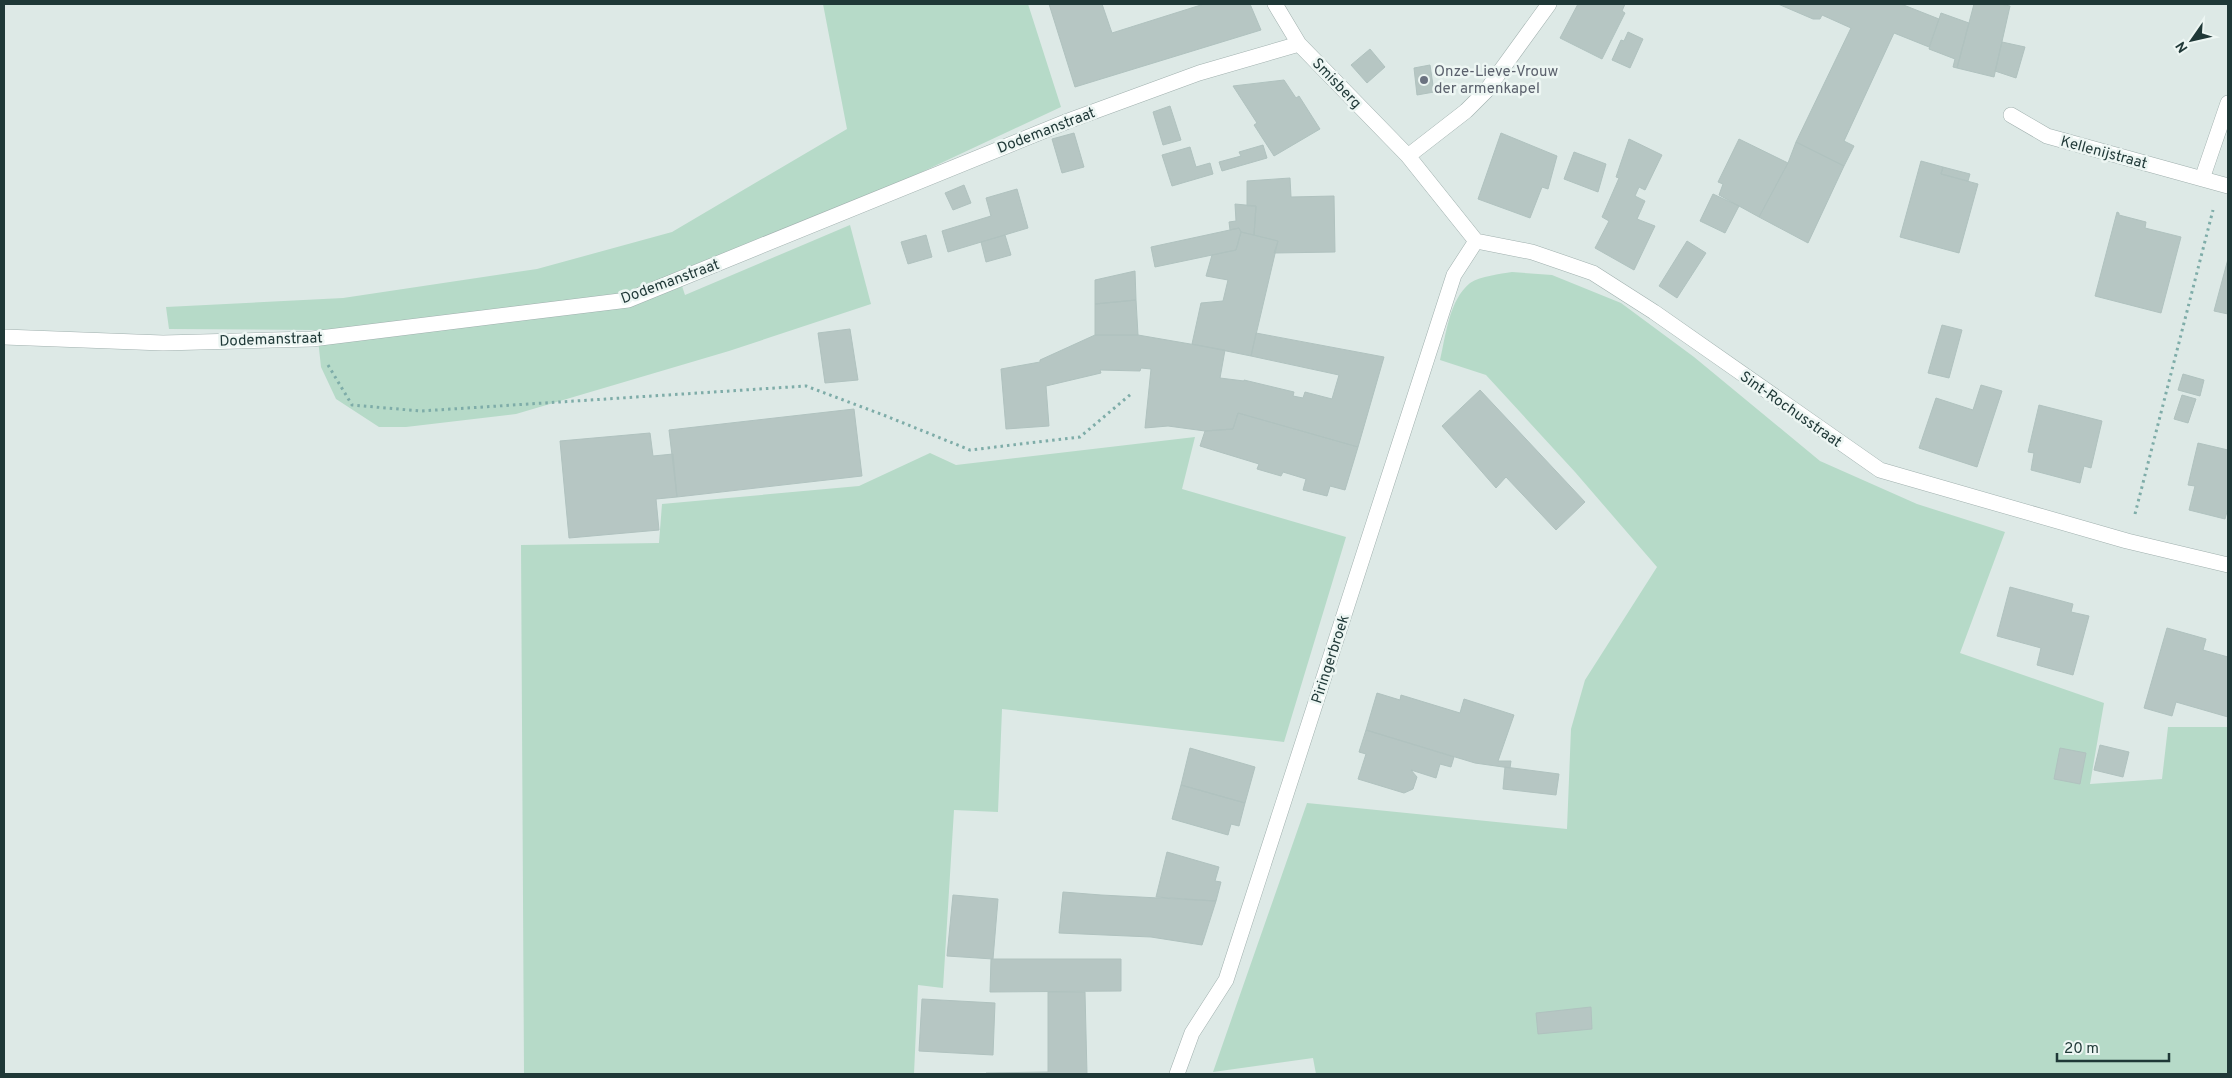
<svg xmlns="http://www.w3.org/2000/svg" width="2232" height="1078" font-family="Overpass,sans-serif">
<rect width="100%" height="100%" fill="#dde9e6"/>
<!-- green -->
<path fill="#b6dac8" d="M 823,4 L 1028,4 L 1061,107 L 862,200 L 679,277 L 685,295 L 850,225 L 871,304 L 729,351 L 516,414 L 406,427 L 379,427 L 336,399 L 321,367 L 317,330 L 169,329 L 166,307 L 343,298 L 537,269 L 672,232 L 847,129 Z
M 1512,272 L 1552,275 L 1621,303 L 1694,357 L 1820,461 L 1917,504 L 2005,532 L 1960,653 L 2104,703 L 2090,784 L 2162,779 L 2168,727 L 2228,727 L 2228,1074 L 1316,1074 L 1313,1058 L 1213,1072 L 1307,803 L 1567,829 L 1571,729 L 1585,680 L 1657,567 L 1575,472 L 1486,375 L 1440,360 C 1446,335 1449,300 1470,283 C 1481,276 1500,274 1512,272 Z
M 1195,437 L 1182,489 L 1346,537 L 1284,742 L 1002,709 L 998,812 L 954,810 L 943,988 L 918,985 L 914,1074 L 524,1074 L 521,545 L 659,543 L 662,504 L 859,486 L 930,453 L 956,465 Z"/>
<!-- building -->
<path fill="#b6c6c3" stroke="#b0c2bf" d="M 1049,4 L 1102,4 L 1112,33 L 1204,4 L 1250,4 L 1261,30 L 1075,87 Z
M 1578,4 L 1625,4 L 1622,11 L 1625,13 L 1602,59 L 1560,38 Z
M 1778,4 L 1901,4 L 1939,19 L 1929,47 L 1894,33 L 1844,141 L 1854,146 L 1844,166 L 1796,142 L 1851,28 L 1822,15 L 1820,19 L 1813,19 Z
M 1974,4 L 2000,4 L 2010,6 L 1994,77 L 1957,68 Z
M 1941,13 L 1969,23 L 1957,68 L 1953,67 L 1955,59 L 1929,49 Z
M 1628,32 L 1643,39 L 1630,68 L 1612,60 L 1621,40 L 1624,41 Z
M 2002,42 L 2025,47 L 2016,78 L 1995,71 Z
M 1370,49 L 1385,67 L 1367,83 L 1351,65 Z
M 1430,65 L 1434,92 L 1417,95 L 1414,68 Z
M 1284,80 L 1296,98 L 1299,96 L 1320,129 L 1274,156 L 1254,125 L 1257,123 L 1233,86 Z
M 1170,106 L 1181,140 L 1163,145 L 1153,112 Z
M 1074,133 L 1084,167 L 1062,173 L 1052,139 Z
M 1501,133 L 1557,156 L 1548,189 L 1542,187 L 1530,218 L 1478,199 Z
M 1629,139 L 1662,155 L 1645,190 L 1639,187 L 1635,196 L 1645,201 L 1637,219 L 1655,226 L 1634,270 L 1595,248 L 1609,221 L 1602,217 L 1619,178 L 1616,177 Z
M 1739,139 L 1788,163 L 1759,217 L 1719,195 L 1723,184 L 1718,182 Z
M 1796,142 L 1844,166 L 1808,243 L 1759,217 L 1788,163 Z
M 1263,145 L 1267,158 L 1222,171 L 1219,162 L 1241,156 L 1239,152 Z
M 1190,147 L 1196,167 L 1210,163 L 1213,174 L 1172,186 L 1162,155 Z
M 1574,152 L 1606,164 L 1598,192 L 1564,179 Z
M 1921,161 L 1943,167 L 1941,174 L 1978,184 L 1959,253 L 1900,237 Z
M 1943,167 L 1970,174 L 1968,181 L 1941,174 Z
M 1290,178 L 1291,197 L 1334,196 L 1335,252 L 1274,253 L 1278,241 L 1254,235 L 1256,206 L 1247,206 L 1247,181 Z
M 964,185 L 971,203 L 953,210 L 945,193 Z
M 1017,189 L 1028,228 L 948,252 L 942,231 L 991,216 L 986,198 Z
M 1713,194 L 1739,206 L 1725,233 L 1700,221 Z
M 1235,204 L 1256,206 L 1254,235 L 1241,232 L 1239,228 L 1230,230 L 1229,222 L 1236,221 Z
M 2117,212 L 2119,213 L 2119,215 L 2146,222 L 2145,228 L 2181,237 L 2161,313 L 2095,296 Z
M 1239,228 L 1241,232 L 1236,250 L 1155,267 L 1151,247 Z
M 1241,232 L 1278,241 L 1251,356 L 1192,344 L 1201,303 L 1223,301 L 1228,280 L 1206,276 L 1212,255 L 1236,250 Z
M 926,235 L 932,257 L 908,264 L 901,242 Z
M 1005,235 L 1011,255 L 986,262 L 981,242 Z
M 1687,241 L 1706,253 L 1677,298 L 1659,286 Z
M 2228,259 L 2228,314 L 2214,311 Z
M 1135,271 L 1136,300 L 1095,304 L 1095,280 Z
M 1136,300 L 1138,335 L 1095,335 L 1095,304 Z
M 1942,325 L 1962,330 L 1949,378 L 1928,373 Z
M 850,329 L 858,380 L 825,383 L 818,333 Z
M 1256,333 L 1384,357 L 1358,447 L 1238,413 L 1233,429 L 1205,431 L 1168,426 L 1145,428 L 1151,369 L 1141,368 L 1140,371 L 1100,370 L 1101,373 L 1046,386 L 1049,426 L 1006,429 L 1001,369 L 1040,362 L 1040,360 L 1095,335 L 1138,335 L 1225,350 L 1220,378 L 1244,381 L 1244,380 L 1294,392 L 1293,396 L 1303,398 L 1305,392 L 1332,399 L 1339,375 L 1251,356 Z
M 2183,374 L 2204,380 L 2200,396 L 2178,390 Z
M 1981,385 L 2002,391 L 1977,467 L 1919,448 L 1936,398 L 1973,410 Z
M 1480,390 L 1585,502 L 1556,530 L 1506,477 L 1496,488 L 1442,426 Z
M 2182,395 L 2196,399 L 2188,423 L 2174,419 Z
M 2039,405 L 2102,421 L 2091,468 L 2084,466 L 2080,483 L 2031,470 L 2034,453 L 2028,452 Z
M 854,409 L 862,476 L 677,497 L 669,430 Z
M 1238,413 L 1358,447 L 1345,490 L 1330,486 L 1327,496 L 1303,490 L 1306,479 L 1283,472 L 1281,476 L 1257,469 L 1259,464 L 1200,446 L 1205,431 L 1233,429 Z
M 650,433 L 653,456 L 673,454 L 677,497 L 656,499 L 659,530 L 569,538 L 560,441 Z
M 2198,443 L 2228,450 L 2228,508 L 2225,519 L 2189,510 L 2195,486 L 2188,485 Z
M 2010,587 L 2073,604 L 2071,612 L 2089,616 L 2073,675 L 2037,665 L 2041,648 L 1997,636 Z
M 2167,628 L 2206,639 L 2203,650 L 2228,657 L 2228,717 L 2176,702 L 2172,716 L 2144,708 Z
M 1377,693 L 1400,700 L 1401,695 L 1460,713 L 1464,699 L 1514,715 L 1498,761 L 1511,761 L 1510,768 L 1475,763 L 1366,730 Z
M 1366,730 L 1454,757 L 1451,767 L 1440,764 L 1436,778 L 1411,770 L 1417,777 L 1413,789 L 1404,793 L 1358,779 L 1366,754 L 1359,752 Z
M 2100,745 L 2129,752 L 2123,777 L 2094,770 Z
M 1190,748 L 1255,767 L 1245,803 L 1181,785 Z
M 2060,748 L 2086,753 L 2080,784 L 2054,779 Z
M 1505,767 L 1559,774 L 1556,795 L 1503,789 Z
M 1181,785 L 1245,803 L 1239,826 L 1231,824 L 1228,835 L 1172,819 Z
M 1167,852 L 1219,867 L 1215,881 L 1221,882 L 1216,901 L 1156,897 Z
M 1063,892 L 1101,895 L 1216,901 L 1202,945 L 1151,937 L 1059,933 Z
M 953,895 L 998,899 L 993,959 L 947,956 Z
M 991,959 L 1121,959 L 1121,991 L 990,992 Z
M 1048,992 L 1085,992 L 1087,1074 L 986,1074 L 986,1073 L 1048,1072 Z
M 922,999 L 995,1003 L 993,1055 L 919,1051 Z
M 1591,1007 L 1592,1029 L 1538,1034 L 1536,1013 Z"/>
<g fill="none" stroke-linecap="round" stroke-linejoin="round">
<!-- street casing -->
<g stroke="#a0b0ae" stroke-width="16">
<path id="street" d="M 1275,4 L 1299,44 L 1408,156 L 1476,241 L 1532,252 L 1593,273 L 1654,312 L 1880,470 L 2127,541 L 2228,565
M 2011,115 L 2047,136 L 2228,186
M 1408,156 L 1466,111 L 1486,91 L 1549,4
M 2202,179 L 2228,103
M 4,337 L 163,343 L 312,339 L 628,300 L 1068,121 L 1199,73 L 1299,44
M 1177,1074 L 1192,1033 L 1226,980 L 1454,275 L 1476,241"/>
</g>
<!-- path -->
<path stroke="#7eaca8" stroke-width="3" stroke-dasharray="2.5 4" stroke-linecap="butt" d="M 328,365 L 352,405 L 421,411 L 806,386 L 886,416 L 970,450 L 1080,437 L 1131,394
M 2135,514 L 2213,210"/>
<!-- street -->
<use href="#street" stroke="#fff" stroke-width="15"/>
</g>
<!-- markers -->
<circle fill="#6b7280" stroke="#edf6f3" stroke-width="2" cx="1424" cy="80" r="5"/>
<g text-anchor="middle" stroke-width="5" stroke-linejoin="round" paint-order="stroke">
<!-- worship labels -->
<g font-size="15" fill="#5b616d" stroke="#edf6f3" text-anchor="start">
<text x="1434" y="76">Onze-Lieve-Vrouw<tspan x="1434" dy="17">der armenkapel</tspan></text>
</g>
<!-- street labels -->
<g font-size="15" fill="#1f3837" stroke="#edf6f3">
<text transform="translate(1337 83) rotate(46)" y="5">Smisberg</text>
<text transform="translate(1046 130) rotate(-21)" y="5">Dodemanstraat</text>
<text transform="translate(2104 152) rotate(15)" y="5">Kellenijstraat</text>
<text transform="translate(670 281) rotate(-20)" y="5">Dodemanstraat</text>
<text transform="translate(271 339) rotate(-2)" y="5">Dodemanstraat</text>
<text transform="translate(1791 409) rotate(35)" y="5">Sint-Rochusstraat</text>
<text transform="translate(1330 659) rotate(-72)" y="5">Piringerbroek</text>
</g>
</g>
<!-- border -->
<rect width="2232" height="1078" fill="none" stroke="#1f3837" stroke-width="10"/>
<!-- north arrow -->
<g transform="translate(2192 40) rotate(236)" stroke="#edf6f3" stroke-width="4" paint-order="stroke">
<path d="M0-4L9 19L0 12L-9 19Z" fill="#1f3837"/>
<text y="-8" font-size="14" font-weight="bold" text-anchor="middle" fill="#1f3837">N</text>
</g>
<!-- scale -->
<path d="M2057 1053v8h112v-8" fill="none" stroke="#1f3837" stroke-width="2.5"/>
<text x="2064" y="1053" font-size="15" fill="#1f3837" stroke="#edf6f3" stroke-width="4" paint-order="stroke">20 m</text>
</svg>
